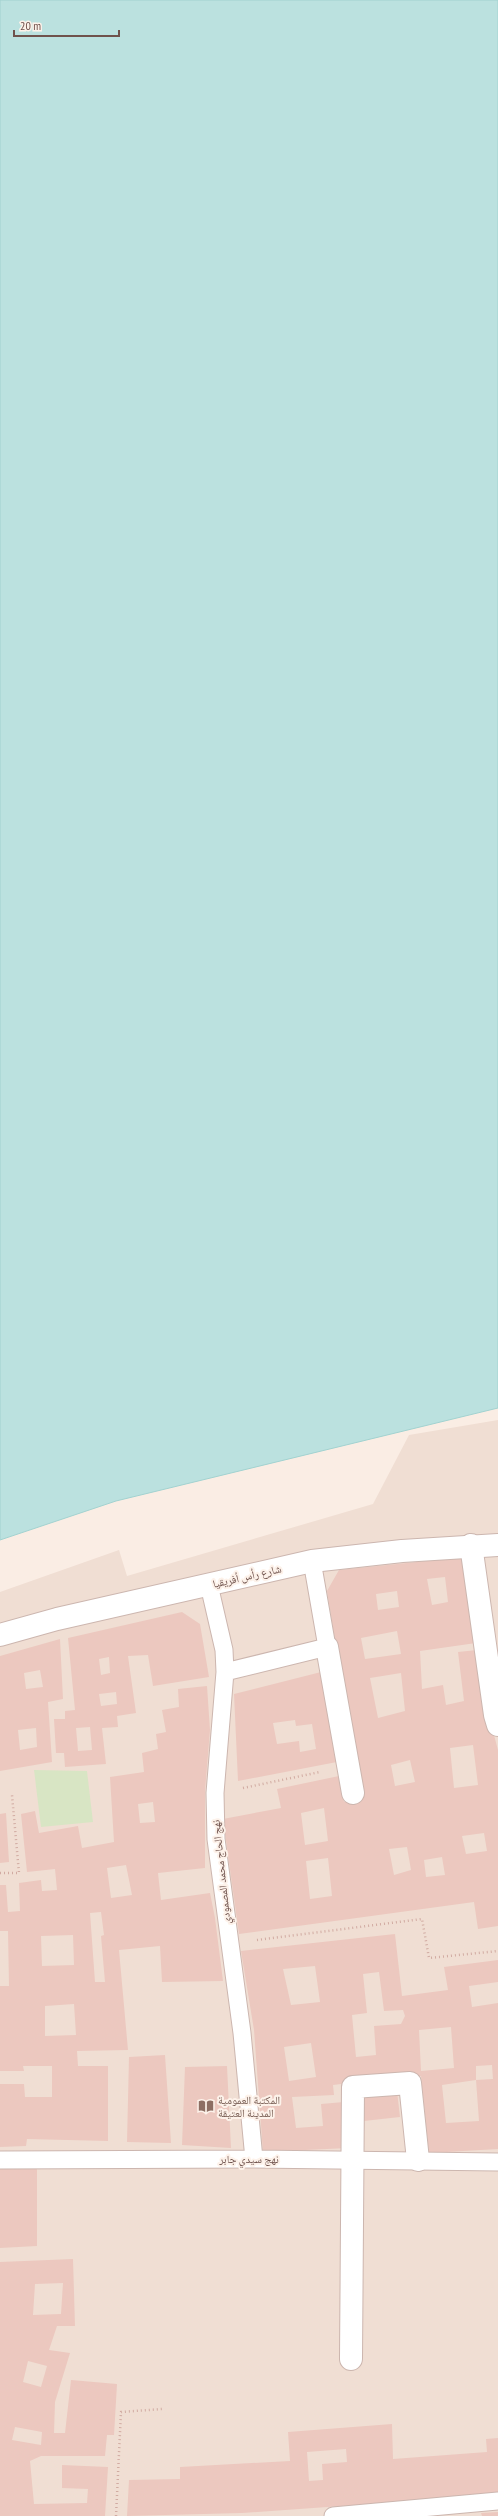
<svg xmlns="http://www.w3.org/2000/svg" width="498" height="2516" font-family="'PT Sans Narrow','Noto Naskh Arabic',sans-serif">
<rect width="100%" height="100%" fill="#faede4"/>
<!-- residential -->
<path fill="#f0ded3" d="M 498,1420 L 498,2516 L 0,2516 L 0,1592 L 119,1550 L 127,1576 L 373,1504 L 409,1435 Z"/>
<!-- green -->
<path fill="#d8e5c4" d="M 34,1770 L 87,1771 L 93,1822 L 41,1827 Z"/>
<!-- water -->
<path fill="#bbe1df" stroke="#a2d2d0" d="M 0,0 L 498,0 L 498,1408 L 116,1501 L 0,1540 Z"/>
<!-- building -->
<path fill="#ecc8bf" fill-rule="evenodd" d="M 465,1557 L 476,1643 L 420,1651 L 422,1689 L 443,1685 L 446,1705 L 464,1701 L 458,1652 L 477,1650 L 488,1713 L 498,1750 L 498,1926 L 478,1929 L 474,1902 L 239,1934 L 223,1819 L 281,1808 L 277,1789 L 339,1776 L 344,1802 L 361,1799 L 327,1591 L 339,1570 ZM 445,1577 L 448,1602 L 432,1605 L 427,1579 ZM 397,1591 L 399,1607 L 378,1610 L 376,1594 ZM 397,1631 L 401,1654 L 365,1659 L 361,1638 ZM 401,1673 L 405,1711 L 378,1718 L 370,1678 ZM 473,1745 L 478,1785 L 454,1788 L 450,1748 ZM 410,1760 L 415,1782 L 395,1786 L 391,1765 ZM 324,1808 L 328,1841 L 305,1845 L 301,1813 ZM 484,1833 L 487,1851 L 466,1854 L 462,1836 ZM 407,1847 L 411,1870 L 394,1875 L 389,1849 ZM 442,1857 L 445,1875 L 426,1877 L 424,1860 ZM 328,1858 L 332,1896 L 310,1899 L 306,1861 Z
M 182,1612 L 200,1624 L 209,1677 L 153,1686 L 148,1655 L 128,1656 L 136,1713 L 117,1716 L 118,1727 L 102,1728 L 106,1764 L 65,1767 L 64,1753 L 56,1753 L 54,1719 L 65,1719 L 65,1711 L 75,1710 L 68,1638 ZM 109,1657 L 110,1673 L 101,1675 L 99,1659 ZM 116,1692 L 117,1704 L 101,1706 L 99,1694 ZM 90,1727 L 92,1750 L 78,1751 L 76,1728 Z
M 60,1639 L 63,1699 L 48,1702 L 52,1762 L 0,1771 L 0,1656 ZM 40,1670 L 43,1687 L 26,1689 L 24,1673 ZM 36,1728 L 37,1747 L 20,1750 L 18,1730 Z
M 325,1671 L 342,1761 L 238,1781 L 234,1694 ZM 295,1720 L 296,1726 L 312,1724 L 316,1749 L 300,1752 L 299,1741 L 277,1744 L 273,1723 Z
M 207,1686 L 210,1730 L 205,1791 L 205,1868 L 158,1873 L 161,1900 L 210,1893 L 215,1918 L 223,1981 L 162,1982 L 160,1946 L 119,1950 L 128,2050 L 77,2051 L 78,2066 L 108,2066 L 108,2141 L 27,2139 L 26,2146 L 0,2147 L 0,2084 L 24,2084 L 25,2097 L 52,2097 L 52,2066 L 23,2066 L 24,2071 L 0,2071 L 0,1986 L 9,1986 L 8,1931 L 0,1931 L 0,1885 L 6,1885 L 8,1912 L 20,1911 L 19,1883 L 41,1880 L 42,1891 L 57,1890 L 55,1869 L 27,1872 L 21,1814 L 35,1811 L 39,1833 L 78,1826 L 82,1848 L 114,1842 L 110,1777 L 144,1772 L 142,1753 L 158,1749 L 156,1734 L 166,1732 L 162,1710 L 179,1707 L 178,1689 ZM 153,1802 L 155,1822 L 140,1823 L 138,1804 ZM 126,1865 L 132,1895 L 111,1898 L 107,1868 ZM 101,1912 L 104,1935 L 101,1936 L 105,1982 L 95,1982 L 90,1913 ZM 73,1935 L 74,1965 L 42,1966 L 41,1936 ZM 74,2004 L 76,2035 L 45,2036 L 45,2006 Z
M 6,1813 L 9,1862 L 0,1863 L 0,1814 Z
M 395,1934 L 402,1996 L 448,1990 L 444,1967 L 498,1960 L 498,1982 L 469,1986 L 472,2007 L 498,2003 L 498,2149 L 429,2153 L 421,2076 L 404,2076 L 333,2085 L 334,2095 L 292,2097 L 296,2128 L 323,2126 L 321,2104 L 344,2102 L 348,2148 L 263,2152 L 254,2030 L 241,1951 ZM 315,1966 L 320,2002 L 291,2005 L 283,1969 ZM 379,1972 L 384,2011 L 403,2010 L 405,2016 L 401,2024 L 374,2026 L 376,2055 L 356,2057 L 352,2015 L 367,2013 L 363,1974 ZM 451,2027 L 454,2068 L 421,2071 L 419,2030 ZM 311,2043 L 316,2077 L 289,2081 L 284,2047 ZM 492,2065 L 493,2079 L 476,2080 L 479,2121 L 446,2123 L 442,2085 L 476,2080 L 476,2066 Z
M 165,2055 L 171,2143 L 127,2142 L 129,2057 Z
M 227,2066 L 231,2148 L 182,2145 L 185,2067 Z
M 397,2091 L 400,2117 L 364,2121 L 361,2094 Z
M 37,2167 L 37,2246 L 0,2248 L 0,2168 Z
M 73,2259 L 75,2326 L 57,2326 L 49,2350 L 70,2353 L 55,2402 L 54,2433 L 65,2433 L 71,2380 L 117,2384 L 114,2435 L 107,2435 L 105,2456 L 41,2456 L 30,2461 L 34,2504 L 87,2503 L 88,2489 L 62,2488 L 62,2465 L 108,2467 L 105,2516 L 0,2516 L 0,2262 ZM 63,2283 L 61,2314 L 33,2315 L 35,2284 ZM 28,2361 L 47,2366 L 41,2387 L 23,2382 ZM 15,2427 L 42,2432 L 41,2445 L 12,2440 Z
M 392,2424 L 393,2459 L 487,2452 L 486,2439 L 498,2438 L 498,2492 L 425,2500 L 242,2513 L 127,2516 L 129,2480 L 180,2479 L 180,2467 L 290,2461 L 288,2432 ZM 346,2449 L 347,2462 L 322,2464 L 323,2480 L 309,2481 L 307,2452 Z
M 498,2512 L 498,2516 L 482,2516 L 481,2513 Z"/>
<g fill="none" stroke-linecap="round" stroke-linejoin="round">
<!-- service casing -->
<g stroke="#ccb6af" stroke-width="19">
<path id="service" d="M 209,1585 L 224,1650 L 225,1672 L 215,1793 L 216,1839 L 242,2033 L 254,2159
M 225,1672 L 327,1647 L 312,1561
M 0,2160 L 254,2159 L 498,2162
M 333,2516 L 498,2501"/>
</g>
<!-- pedestrian casing -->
<g stroke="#ccb6af" stroke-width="24">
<path id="pedestrian" d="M 471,1545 L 495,1715 L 498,1725
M 327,1647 L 353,1793
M 351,2359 L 353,2087 L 410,2083 L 418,2160"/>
</g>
<!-- minor casing -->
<g stroke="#ccb6af" stroke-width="24">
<path id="minor" d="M 0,1635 L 57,1619 L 312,1561 L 402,1551 L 498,1545"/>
</g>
<!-- path -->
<path stroke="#d1aba2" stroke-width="2.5" stroke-dasharray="1 3" stroke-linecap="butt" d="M 243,1788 L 320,1772
M 0,1873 L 19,1873 L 12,1795
M 257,1940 L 422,1919 L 429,1958 L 498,1951
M 116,2516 L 121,2412 L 162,2409"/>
<!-- service -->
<use href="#service" stroke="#fff" stroke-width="17"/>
<!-- pedestrian -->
<use href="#pedestrian" stroke="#fff" stroke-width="22"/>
<!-- minor -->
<use href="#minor" stroke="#fff" stroke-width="22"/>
</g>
<!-- icons -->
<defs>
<g id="library-bare" transform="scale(1.2)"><path d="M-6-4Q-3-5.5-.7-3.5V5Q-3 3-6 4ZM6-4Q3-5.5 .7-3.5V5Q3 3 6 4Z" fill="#8d6e63" stroke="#fdf2ea" stroke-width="2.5" paint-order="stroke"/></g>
</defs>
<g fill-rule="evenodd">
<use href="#library-bare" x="206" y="2106"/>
</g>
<g text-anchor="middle" stroke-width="4" stroke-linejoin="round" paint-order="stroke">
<!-- street labels -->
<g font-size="11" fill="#6f524c" stroke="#fdf2ea">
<text transform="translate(247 1576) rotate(-13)" y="4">شارع رأس أفريقيا</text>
<text transform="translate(221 1872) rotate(-96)" y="4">نهج الحاج محمد المصمودي</text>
<text x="249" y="2163">نهج سيدي جابر</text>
</g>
<!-- education labels -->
<g font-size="11" fill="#785e54" stroke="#fdf2ea" text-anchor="start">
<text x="218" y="2104">المكتبة العمومية<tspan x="218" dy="13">المدينة العتيقة</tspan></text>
</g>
</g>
<!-- scale -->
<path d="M14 30v6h105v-6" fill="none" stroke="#6f524c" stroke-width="2"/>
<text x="20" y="30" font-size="12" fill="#6f524c" stroke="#fdf2ea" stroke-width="3" paint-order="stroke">20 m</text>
</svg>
